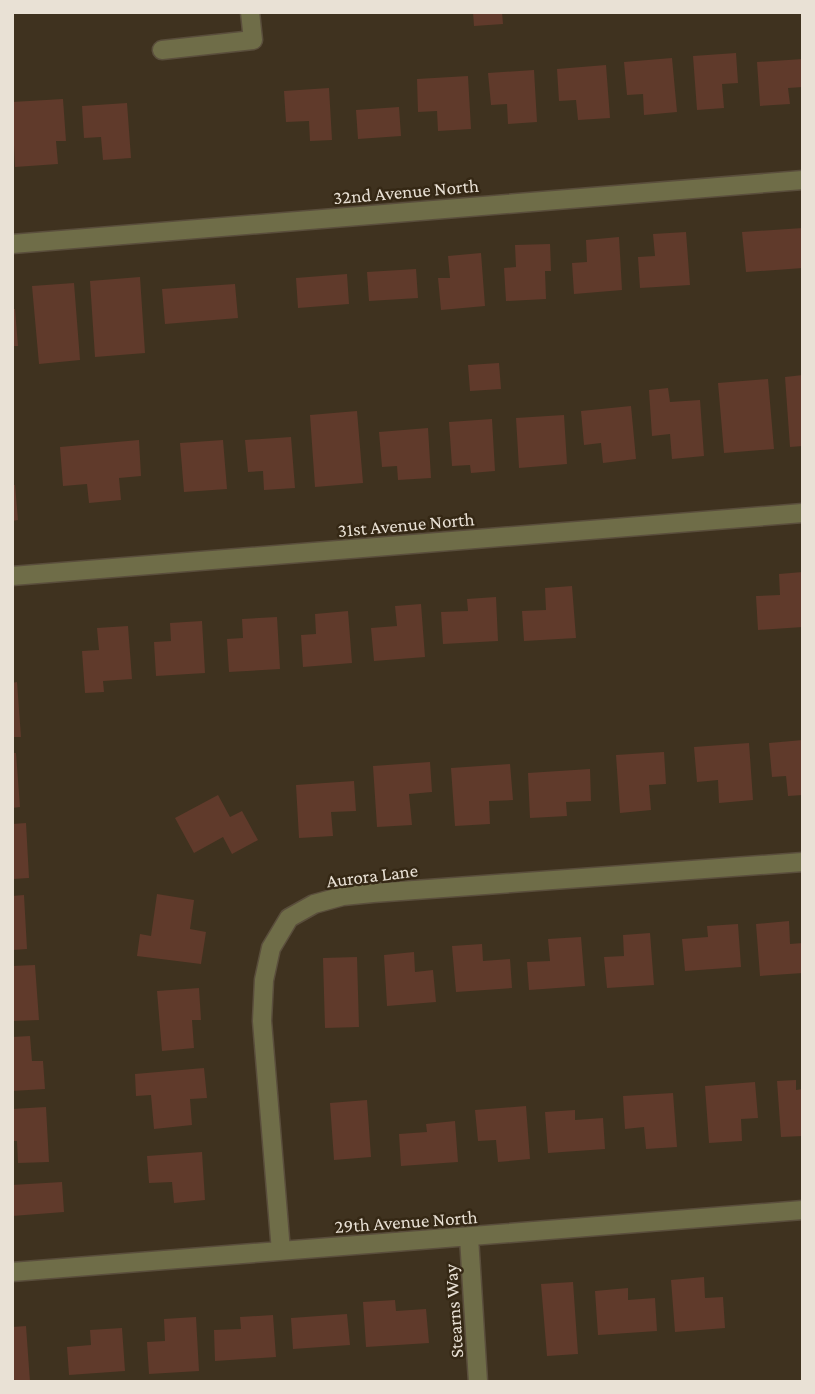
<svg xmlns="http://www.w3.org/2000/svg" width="815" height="1394" font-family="'Crimson Pro',serif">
<rect width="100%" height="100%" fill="#3f321f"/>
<!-- building -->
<path fill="#603a2b" d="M 473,12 L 502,12 L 503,24 L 474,26 Z
M 736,53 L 738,83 L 722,84 L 724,108 L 697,110 L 693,56 Z
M 672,58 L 677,112 L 644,115 L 643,94 L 627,95 L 624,62 Z
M 803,59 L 803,87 L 788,88 L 790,104 L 760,106 L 757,62 Z
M 606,65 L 610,118 L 578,120 L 576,100 L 559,101 L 557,69 Z
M 534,70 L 537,122 L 508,124 L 507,104 L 491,105 L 488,73 Z
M 468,76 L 471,129 L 438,131 L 437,111 L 418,112 L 417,79 Z
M 329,88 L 332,140 L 310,141 L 309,121 L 286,122 L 284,91 Z
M 63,99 L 66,141 L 56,141 L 58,164 L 15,167 L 12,102 Z
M 127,103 L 131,158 L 103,160 L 101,137 L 84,138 L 82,106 Z
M 399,107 L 401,136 L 358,139 L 356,110 Z
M 803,228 L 803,268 L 746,272 L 742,232 Z
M 686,232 L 690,285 L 640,288 L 638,257 L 655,256 L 653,234 Z
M 619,237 L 622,290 L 574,294 L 572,263 L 587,262 L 586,240 Z
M 550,244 L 551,271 L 545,271 L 546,299 L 506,301 L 504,268 L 516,267 L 515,245 Z
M 481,253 L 485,306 L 441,310 L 438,278 L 450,278 L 448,256 Z
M 416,269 L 418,298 L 369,301 L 367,272 Z
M 347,274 L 349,304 L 298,308 L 296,278 Z
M 140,277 L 145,353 L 95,357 L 90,281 Z
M 74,283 L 80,360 L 39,364 L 32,286 Z
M 235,284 L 238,318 L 165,324 L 162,289 Z
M 12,309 L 15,309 L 18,346 L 12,346 Z
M 499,363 L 501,389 L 470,391 L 468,365 Z
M 803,375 L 803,446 L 790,447 L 785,377 Z
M 768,379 L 774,449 L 724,453 L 718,383 Z
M 668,388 L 670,402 L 700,400 L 704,456 L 672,459 L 670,434 L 652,436 L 649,390 Z
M 631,406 L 636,459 L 603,463 L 601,443 L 584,445 L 581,411 Z
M 357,411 L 363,483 L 315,487 L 310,415 Z
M 564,415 L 567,464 L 519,468 L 516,418 Z
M 492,419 L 495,471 L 471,473 L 470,465 L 452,466 L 449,422 Z
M 428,428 L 431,478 L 398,480 L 397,466 L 382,467 L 379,432 Z
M 291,437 L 295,488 L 264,490 L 263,471 L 248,472 L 245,440 Z
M 139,440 L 141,476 L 119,478 L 121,500 L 89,503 L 87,484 L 63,486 L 60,447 Z
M 223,440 L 227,489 L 184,492 L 180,443 Z
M 12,485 L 15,485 L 18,520 L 12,521 Z
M 803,572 L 803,627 L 758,630 L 756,596 L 780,595 L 779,574 Z
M 572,586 L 576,638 L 524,641 L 522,611 L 546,610 L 545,588 Z
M 496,597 L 498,641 L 443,644 L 441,612 L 468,611 L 467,599 Z
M 421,604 L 425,657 L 374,661 L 371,628 L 397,626 L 395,606 Z
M 348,611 L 352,663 L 303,667 L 301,635 L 316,634 L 315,614 Z
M 277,617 L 280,669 L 229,672 L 227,639 L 243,638 L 242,619 Z
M 202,621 L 205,673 L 156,676 L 154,642 L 171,641 L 170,623 Z
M 128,626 L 132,679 L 103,681 L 104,692 L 85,693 L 82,651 L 99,650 L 97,628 Z
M 17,682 L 21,737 L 12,737 L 12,683 Z
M 803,740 L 803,795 L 788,796 L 786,776 L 772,777 L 769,743 Z
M 749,743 L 753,800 L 719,803 L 718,780 L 697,782 L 694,747 Z
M 664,752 L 666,784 L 649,785 L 651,810 L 620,813 L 616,755 Z
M 12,753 L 16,753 L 20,807 L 12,808 Z
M 430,762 L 432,792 L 409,794 L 412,825 L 377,827 L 373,766 Z
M 510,764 L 513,800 L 489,801 L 490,824 L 455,826 L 451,768 Z
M 590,769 L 591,801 L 566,802 L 567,816 L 530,818 L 528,773 Z
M 354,781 L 356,811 L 331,812 L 333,836 L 299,838 L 296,785 Z
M 218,795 L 230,817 L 242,811 L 258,840 L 232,854 L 223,837 L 194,853 L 175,818 Z
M 26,823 L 29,878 L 12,879 L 12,824 Z
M 157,894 L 194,900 L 190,929 L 206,932 L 201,964 L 137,956 L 140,934 L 151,936 Z
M 24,895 L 27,949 L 12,950 L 12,896 Z
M 789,921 L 790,944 L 803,943 L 803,973 L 760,976 L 756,924 Z
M 738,924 L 741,967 L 685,971 L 682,939 L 708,937 L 707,926 Z
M 650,933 L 654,985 L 607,988 L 604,957 L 624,956 L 623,935 Z
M 581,937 L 585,986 L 529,990 L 527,962 L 550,961 L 548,939 Z
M 482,944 L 483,961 L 510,959 L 512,988 L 456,992 L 452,946 Z
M 414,952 L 415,972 L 433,970 L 436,1002 L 387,1006 L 384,955 Z
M 357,957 L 359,1027 L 325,1028 L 323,958 Z
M 35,965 L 39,1020 L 12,1021 L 12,966 Z
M 199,988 L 201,1020 L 192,1020 L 194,1048 L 162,1051 L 157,991 Z
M 30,1036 L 32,1061 L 43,1061 L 45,1089 L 12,1091 L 12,1037 Z
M 204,1068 L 207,1098 L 190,1099 L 192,1125 L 154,1129 L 151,1095 L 136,1096 L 135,1074 Z
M 796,1080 L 796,1090 L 803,1089 L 803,1136 L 781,1137 L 777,1081 Z
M 755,1082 L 758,1118 L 741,1119 L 742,1141 L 709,1143 L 705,1086 Z
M 673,1093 L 677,1147 L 646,1149 L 644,1127 L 625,1129 L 623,1096 Z
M 367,1100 L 371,1157 L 334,1160 L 330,1103 Z
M 526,1106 L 530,1159 L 498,1162 L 496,1140 L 478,1141 L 475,1110 Z
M 46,1107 L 49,1162 L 18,1163 L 17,1141 L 12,1141 L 12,1109 Z
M 575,1110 L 575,1120 L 603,1118 L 605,1149 L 548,1153 L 545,1112 Z
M 455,1121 L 458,1162 L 401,1166 L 399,1134 L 427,1132 L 426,1124 Z
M 202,1152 L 205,1200 L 174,1203 L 172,1182 L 149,1183 L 147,1156 Z
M 62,1182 L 64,1212 L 12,1216 L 12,1185 Z
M 704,1277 L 705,1298 L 723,1297 L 725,1328 L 675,1332 L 671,1280 Z
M 573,1282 L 578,1354 L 547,1356 L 541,1284 Z
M 628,1288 L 628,1300 L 655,1298 L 657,1331 L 598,1335 L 595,1291 Z
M 395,1300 L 396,1311 L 426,1309 L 429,1343 L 366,1347 L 363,1302 Z
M 347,1314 L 350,1345 L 293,1349 L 291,1318 Z
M 273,1315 L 276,1357 L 215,1361 L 214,1330 L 241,1329 L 240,1317 Z
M 196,1317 L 199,1371 L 149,1374 L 147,1342 L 165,1341 L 164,1319 Z
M 26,1326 L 30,1382 L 12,1382 L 12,1327 Z
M 122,1328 L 125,1371 L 69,1375 L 67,1347 L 91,1345 L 90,1330 Z"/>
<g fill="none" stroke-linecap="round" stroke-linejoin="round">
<!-- minor casing -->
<g stroke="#5a4e3c" stroke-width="21">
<path id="minor" d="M 162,50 L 253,40 L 250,12
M 12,244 L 803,180
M 12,576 L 803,513
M 469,1237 L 478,1382
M 281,1251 L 262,1021 L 264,980 L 271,948 L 289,918 L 314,904 L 343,896 L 373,893 L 803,862
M 12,1272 L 803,1210"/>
</g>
<!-- minor -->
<use href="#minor" stroke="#6f6d48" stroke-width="18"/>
</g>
<g text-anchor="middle" stroke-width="5" stroke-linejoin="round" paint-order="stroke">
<!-- street labels -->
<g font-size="19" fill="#e9e1d5" stroke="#352815">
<text transform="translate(406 191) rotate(-5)" y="7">32nd Avenue North</text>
<text transform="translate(406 524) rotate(-5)" y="7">31st Avenue North</text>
<text transform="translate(372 875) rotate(-7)" y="7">Aurora Lane</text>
<text transform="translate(406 1221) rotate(-4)" y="7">29th Avenue North</text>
<text transform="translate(453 1311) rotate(-94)" y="7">Stearns Way</text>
</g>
</g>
<!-- border -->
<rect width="815" height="1394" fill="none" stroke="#e9e1d5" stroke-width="28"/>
</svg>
